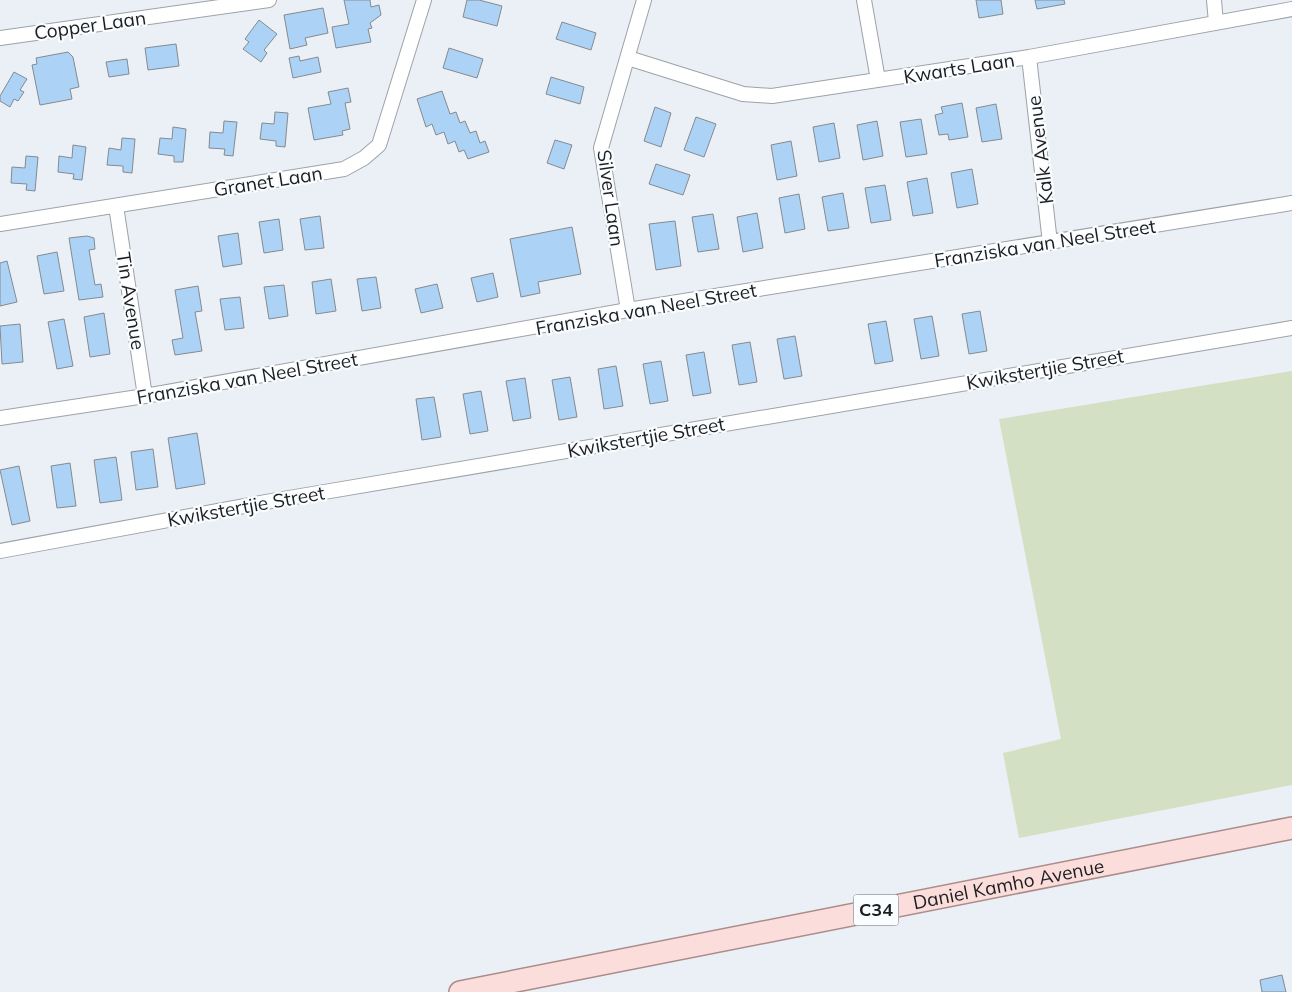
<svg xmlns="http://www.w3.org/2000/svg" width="1292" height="992" font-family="Mulish,sans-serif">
<rect width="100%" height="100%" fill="#eaf0f5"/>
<!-- grass -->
<path fill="#d4e0c4" d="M 1292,371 L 1292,785 L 1019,838 L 1003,753 L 1061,739 L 999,419 Z"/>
<!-- building -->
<path fill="#acd3f6" stroke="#858a8f" d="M 344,0 L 370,0 L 371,7 L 379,5 L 381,15 L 370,23 L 372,28 L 368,29 L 371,42 L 336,48 L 332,27 L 349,24 Z
M 467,0 L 479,0 L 502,6 L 497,26 L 463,17 Z
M 976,0 L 1001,0 L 1003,14 L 979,18 Z
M 1035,0 L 1064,0 L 1065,4 L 1037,9 Z
M 323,8 L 328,33 L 305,38 L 307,45 L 290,49 L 284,15 Z
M 259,20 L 277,34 L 264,50 L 267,53 L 261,62 L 243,49 L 249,42 L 245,39 Z
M 562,22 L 596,33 L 591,50 L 556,39 Z
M 176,44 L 179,66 L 148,70 L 145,48 Z
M 449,48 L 483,59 L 477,78 L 443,68 Z
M 68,52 L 73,57 L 79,87 L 70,89 L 72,99 L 40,105 L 32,65 L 37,64 L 36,58 Z
M 299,56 L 300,61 L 318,57 L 321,72 L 293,78 L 289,58 Z
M 127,59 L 129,74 L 109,77 L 106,62 Z
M 14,72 L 27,79 L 20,90 L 24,92 L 18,101 L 14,99 L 10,107 L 0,101 L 0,96 Z
M 551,77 L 584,87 L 580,104 L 546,94 Z
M 348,88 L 351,102 L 345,103 L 350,129 L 342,131 L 343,135 L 314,140 L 308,108 L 331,104 L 328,92 Z
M 442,91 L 450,114 L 456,112 L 460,123 L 465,121 L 470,133 L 476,131 L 480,143 L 485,141 L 489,152 L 468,159 L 464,150 L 459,152 L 455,141 L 448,144 L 444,132 L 436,135 L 432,124 L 426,127 L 417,99 Z
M 962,103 L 968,137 L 949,140 L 948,134 L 939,135 L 935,115 L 943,113 L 941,107 Z
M 996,104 L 1002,139 L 982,142 L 976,108 Z
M 655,107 L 671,113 L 661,147 L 644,141 Z
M 275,112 L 288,113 L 285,147 L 276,146 L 276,141 L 260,139 L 262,123 L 274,124 Z
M 696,117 L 716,124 L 704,157 L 684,150 Z
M 921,119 L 927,154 L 906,157 L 900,122 Z
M 224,121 L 237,122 L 233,156 L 224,155 L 225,149 L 209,148 L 210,132 L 223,133 Z
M 877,121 L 883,156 L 863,160 L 857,125 Z
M 834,123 L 840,158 L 819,162 L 813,127 Z
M 173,127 L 186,129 L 183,162 L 174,162 L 174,156 L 158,154 L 160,138 L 172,139 Z
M 122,138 L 135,139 L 132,173 L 123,172 L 123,166 L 107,165 L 109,148 L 121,150 Z
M 555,140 L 572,145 L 564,169 L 547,163 Z
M 791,141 L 797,176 L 777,180 L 771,145 Z
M 73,145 L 86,147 L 82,180 L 73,179 L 74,174 L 58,172 L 59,156 L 72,158 Z
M 26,156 L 38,157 L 35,191 L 26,190 L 27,184 L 11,183 L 12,167 L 25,168 Z
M 656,164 L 690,175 L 683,195 L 649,184 Z
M 972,169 L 978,204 L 957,208 L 951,173 Z
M 927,178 L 933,213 L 913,216 L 907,182 Z
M 885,185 L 891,220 L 871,223 L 865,188 Z
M 843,193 L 849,228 L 828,231 L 822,197 Z
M 799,194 L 805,229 L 785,233 L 779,198 Z
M 757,213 L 763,248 L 743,252 L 737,217 Z
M 713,214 L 719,249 L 698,252 L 692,217 Z
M 320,216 L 324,248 L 305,250 L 300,219 Z
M 279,219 L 283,250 L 264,253 L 259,222 Z
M 675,221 L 681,266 L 656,270 L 649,224 Z
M 572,227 L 581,274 L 538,282 L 540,293 L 521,297 L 510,239 Z
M 238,233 L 242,264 L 223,267 L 218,236 Z
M 87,236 L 94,238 L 95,249 L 89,250 L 95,285 L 101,284 L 103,297 L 79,300 L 69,238 Z
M 57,252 L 64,291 L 44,294 L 37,256 Z
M 7,261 L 17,302 L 0,306 L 0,263 Z
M 493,273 L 498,297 L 477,302 L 471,278 Z
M 376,277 L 381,308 L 362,311 L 357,279 Z
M 331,279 L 336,311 L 316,314 L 312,282 Z
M 437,284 L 443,308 L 421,313 L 415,289 Z
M 284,285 L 288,316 L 269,319 L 264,287 Z
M 198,286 L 202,311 L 195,312 L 202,351 L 175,355 L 172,340 L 183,338 L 175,290 Z
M 240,297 L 244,328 L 225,330 L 220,299 Z
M 980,311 L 987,351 L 969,354 L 962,314 Z
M 104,313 L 110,354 L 90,357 L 84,317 Z
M 932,316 L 939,356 L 921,359 L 914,319 Z
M 64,319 L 73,366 L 57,369 L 48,322 Z
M 886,321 L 893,361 L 875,364 L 868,324 Z
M 20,324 L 23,362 L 2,364 L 0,326 Z
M 795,336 L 802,376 L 784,379 L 777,339 Z
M 750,342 L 757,382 L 739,385 L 732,345 Z
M 704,352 L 711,393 L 693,396 L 686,355 Z
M 661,361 L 668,401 L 650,404 L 643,364 Z
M 616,366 L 623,406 L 604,409 L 598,369 Z
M 570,377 L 577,417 L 559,420 L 552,380 Z
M 525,378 L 531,418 L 513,421 L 506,381 Z
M 481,391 L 488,431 L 470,434 L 463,394 Z
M 434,397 L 441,437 L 422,440 L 416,399 Z
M 197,433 L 205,484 L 176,489 L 168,438 Z
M 153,449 L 158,487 L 136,490 L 131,452 Z
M 116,457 L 122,500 L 100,503 L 94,460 Z
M 70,463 L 76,506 L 57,508 L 51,466 Z
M 19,466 L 30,521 L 12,525 L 0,470 Z
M 1282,975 L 1286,992 L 1262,992 L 1260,980 Z"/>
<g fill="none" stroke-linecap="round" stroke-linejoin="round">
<!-- minor casing -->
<g stroke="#9da3a7" stroke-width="16">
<path id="minor" d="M 864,0 L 878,80
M 1214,0 L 1216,23
M 0,38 L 269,0
M 1029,57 L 1050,243
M 628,58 L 743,94 L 772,96 L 1029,57 L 1292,9
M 116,206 L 145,396
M 0,224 L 344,169 L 364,158 L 379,145 L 424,0
M 628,310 L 601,148 L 644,0
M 0,418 L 145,396 L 628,310 L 1292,203
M 0,551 L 277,500 L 1292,328"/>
</g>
<!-- primary casing -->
<g stroke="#ab8c8a" stroke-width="24">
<g id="primary">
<path id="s1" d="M 460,992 L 1292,828"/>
</g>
</g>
<!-- minor -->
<use href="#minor" stroke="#fff" stroke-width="14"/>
<!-- primary -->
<use href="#primary" stroke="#fbdedb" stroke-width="21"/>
</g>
<g text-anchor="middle" stroke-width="4.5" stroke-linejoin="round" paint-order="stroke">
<!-- shield labels -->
<rect fill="#fafdff" stroke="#5e6062" stroke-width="1" x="853.5" y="894.5" width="45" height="31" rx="4"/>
<g font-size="18" font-weight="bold" fill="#1b1d1f">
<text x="876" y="916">C34</text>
</g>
<!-- street labels -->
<g font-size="19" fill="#1b1d1f" stroke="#fafdff">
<text transform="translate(90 25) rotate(-8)" y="7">Copper Laan</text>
<text transform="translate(959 68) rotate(-9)" y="7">Kwarts Laan</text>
<text transform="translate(1040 150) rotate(-97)" y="7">Kalk Avenue</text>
<text transform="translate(268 181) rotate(-9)" y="7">Granet Laan</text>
<text transform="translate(611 198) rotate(82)" y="7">Silver Laan</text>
<text transform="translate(1045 243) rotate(-9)" y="7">Franziska van Neel Street</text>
<text transform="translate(131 301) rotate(81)" y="7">Tin Avenue</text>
<text transform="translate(646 309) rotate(-10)" y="7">Franziska van Neel Street</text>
<text transform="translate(1045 369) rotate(-10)" y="7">Kwikstertjie Street</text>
<text transform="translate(247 378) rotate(-10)" y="7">Franziska van Neel Street</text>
<text transform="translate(646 437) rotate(-10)" y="7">Kwikstertjie Street</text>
<text transform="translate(246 506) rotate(-10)" y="7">Kwikstertjie Street</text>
<text dy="7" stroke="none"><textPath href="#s1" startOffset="559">Daniel Kamho Avenue</textPath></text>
</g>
</g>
</svg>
